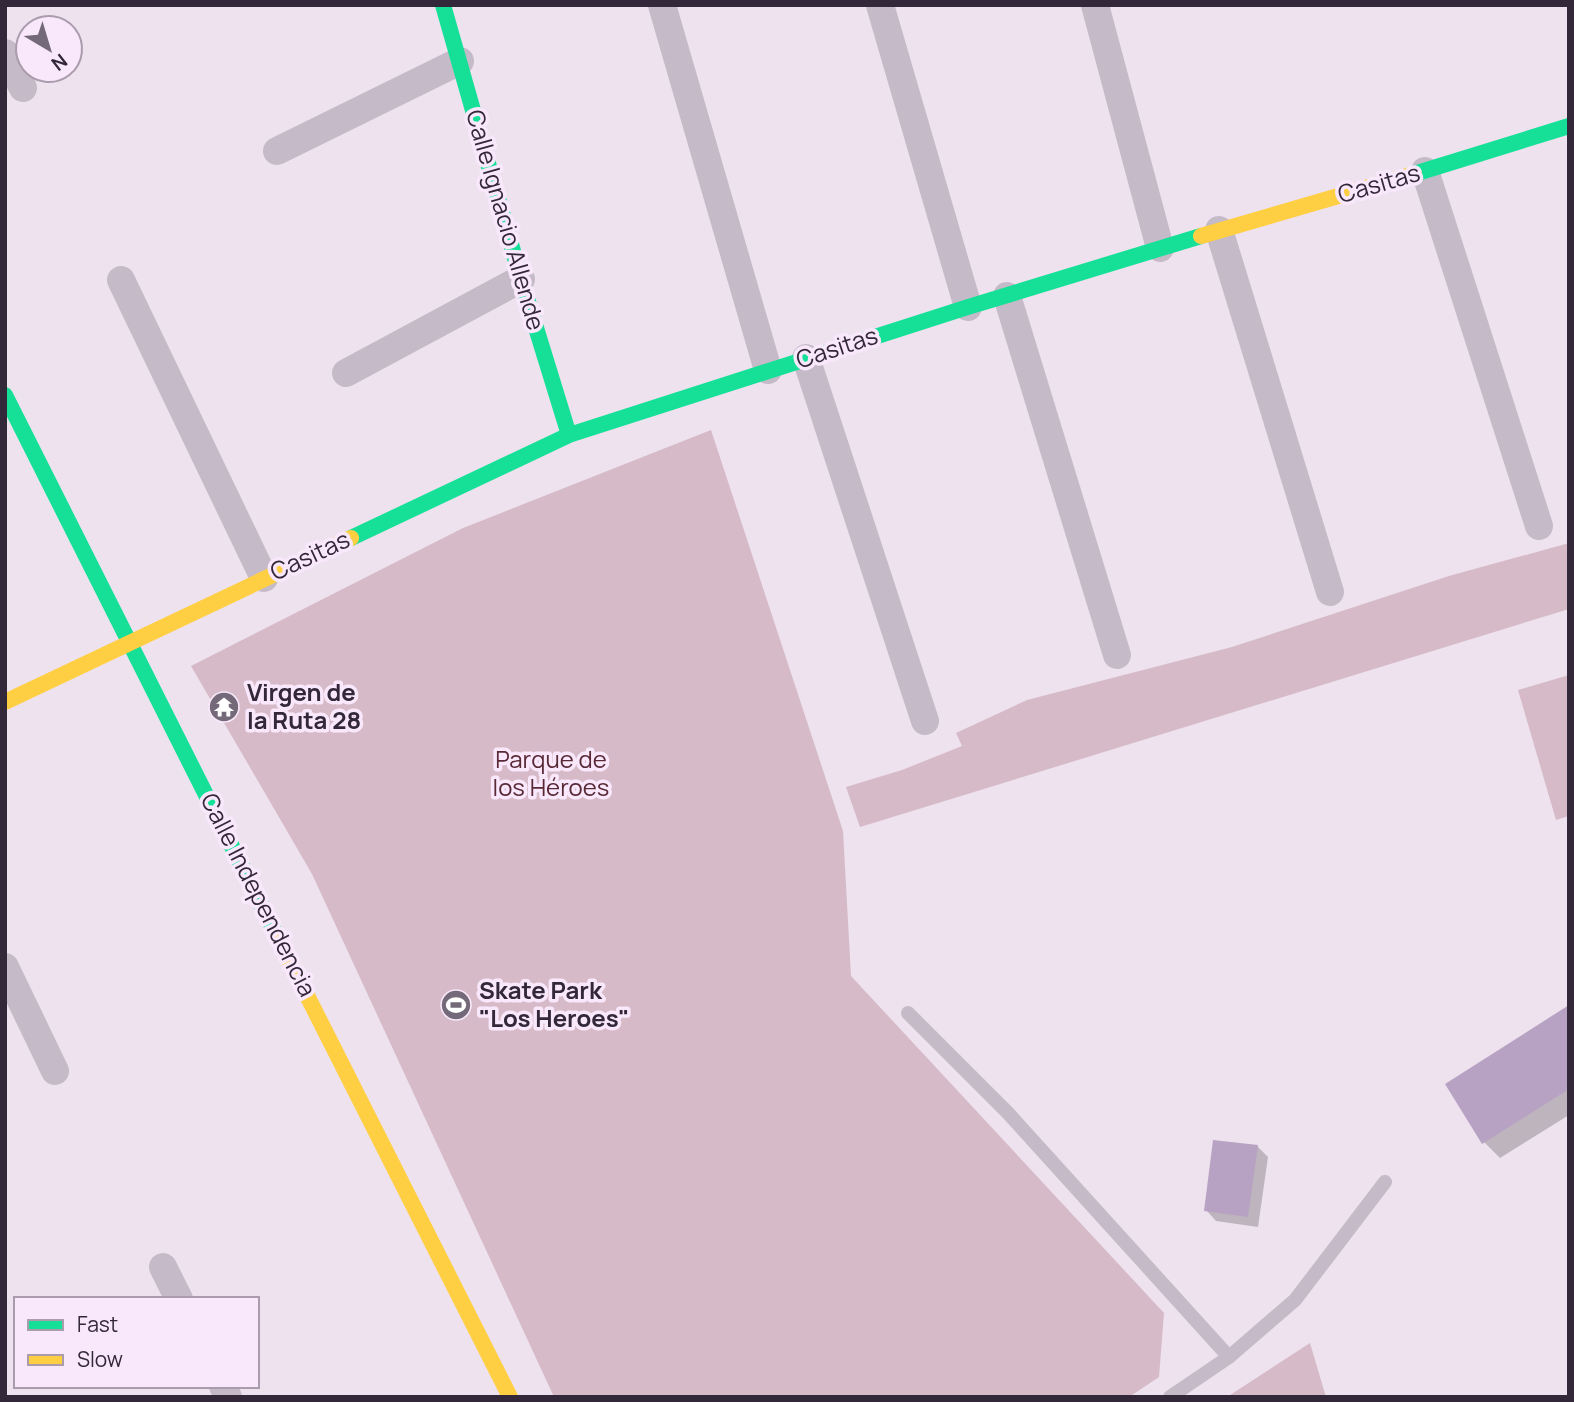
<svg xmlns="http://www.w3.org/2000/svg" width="1574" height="1402" font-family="Manrope,sans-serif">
<rect width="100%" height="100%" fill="#ede2ee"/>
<!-- green -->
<path fill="#d6bac7" d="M 711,430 L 843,831 L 851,976 L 1164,1313 L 1159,1377 L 1129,1397 L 554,1397 L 312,874 L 191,666 L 463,528 Z
M 1569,543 L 1569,609 L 860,827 L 846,787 L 902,770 L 962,746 L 956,733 L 1027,700 L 1232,647 L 1449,576 Z
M 1569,675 L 1569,816 L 1556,820 L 1518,690 Z
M 1310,1343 L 1326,1397 L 1227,1397 Z"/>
<!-- shadow -->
<path fill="#0003" d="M 1569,1008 L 1569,1115 L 1500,1158 L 1484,1142 Z
M 1257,1146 L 1268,1157 L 1258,1227 L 1216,1221 L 1206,1210 Z"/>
<!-- building -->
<path fill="#b8a2c3" d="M 1569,1005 L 1569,1089 L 1482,1144 L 1445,1084 Z
M 1213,1140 L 1258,1145 L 1248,1217 L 1204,1211 Z"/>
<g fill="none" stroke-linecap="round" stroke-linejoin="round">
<!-- lane -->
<path stroke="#c5bac7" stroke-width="14" d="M 908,1013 L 1008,1113 L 1229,1357
M 1170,1397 L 1229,1357 L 1295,1300 L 1385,1182"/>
<!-- street -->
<path stroke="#c5bac7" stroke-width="28" d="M 662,5 L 768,370
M 880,5 L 968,307
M 1095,5 L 1160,248
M 5,53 L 23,88
M 277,151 L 460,61
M 1425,171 L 1539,526
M 1219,230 L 1330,592
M 121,280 L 264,578
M 1007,296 L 1117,655
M 806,358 L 925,721
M 346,373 L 521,279
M 5,967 L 55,1071
M 163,1267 L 179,1299
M 223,1386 L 228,1397"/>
<!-- fast -->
<path stroke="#16e098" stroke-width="16" d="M 443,5 L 521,279 L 569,435
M 1414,174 L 1569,126
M 5,395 L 279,940
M 351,538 L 569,435 L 968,307 L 1201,236"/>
<!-- slow -->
<path stroke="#ffcf43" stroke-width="16" d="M 1201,236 L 1414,174
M 5,702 L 351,538
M 279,940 L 510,1397"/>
</g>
<!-- icons -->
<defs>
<g id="temple-disc" transform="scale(1.575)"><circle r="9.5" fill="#746978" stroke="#f9e8fb"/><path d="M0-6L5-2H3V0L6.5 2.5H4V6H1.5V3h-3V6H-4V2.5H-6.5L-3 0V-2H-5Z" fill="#fff"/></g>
<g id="stadium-disc" transform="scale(1.575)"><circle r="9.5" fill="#746978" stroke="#f9e8fb"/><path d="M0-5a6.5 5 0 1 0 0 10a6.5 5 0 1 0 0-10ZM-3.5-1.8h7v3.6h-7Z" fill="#fff"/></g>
</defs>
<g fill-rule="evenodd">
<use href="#temple-disc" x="224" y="707"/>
<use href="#stadium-disc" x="456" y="1005"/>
</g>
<g text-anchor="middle" stroke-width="7" stroke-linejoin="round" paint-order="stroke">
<!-- street labels -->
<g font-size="24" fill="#332839" stroke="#f9e8fb">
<text transform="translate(1379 184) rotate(-16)" y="8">Casitas</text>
<text transform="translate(505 220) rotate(74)" y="8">Calle Ignacio Allende</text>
<text transform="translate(837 348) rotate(-18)" y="8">Casitas</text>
<text transform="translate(310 556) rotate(-25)" y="8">Casitas</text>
<text transform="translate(258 895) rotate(63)" y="8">Calle Independencia</text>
</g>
<!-- poi labels -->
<g font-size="24" font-weight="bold" fill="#332839" stroke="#f9e8fb" text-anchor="start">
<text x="247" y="701">Virgen de<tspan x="247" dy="28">la Ruta 28</tspan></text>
<text x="479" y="999">Skate Park<tspan x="479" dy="28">"Los Heroes"</tspan></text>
</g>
<!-- park labels -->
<g font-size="24" fill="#592936" stroke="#f9e8fb">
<text x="551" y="768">Parque de<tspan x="551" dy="28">los Héroes</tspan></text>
</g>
</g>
<!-- border -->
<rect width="1574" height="1402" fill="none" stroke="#332839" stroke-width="14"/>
<!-- legend -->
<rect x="14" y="1297" width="245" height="91" fill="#f9e8fb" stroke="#aa9bad" stroke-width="2"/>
<rect x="28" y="1320" width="35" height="10" fill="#16e098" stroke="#aa9bad" stroke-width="2"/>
<text x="77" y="1332" font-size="21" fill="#332839">Fast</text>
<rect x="28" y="1355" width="35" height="10" fill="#ffcf43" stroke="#aa9bad" stroke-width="2"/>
<text x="77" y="1367" font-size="21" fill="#332839">Slow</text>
<!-- north arrow -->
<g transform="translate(49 49) rotate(142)"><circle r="33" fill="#f9e8fb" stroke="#aa9bad" stroke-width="2"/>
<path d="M0-5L12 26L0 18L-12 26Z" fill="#746978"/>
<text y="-10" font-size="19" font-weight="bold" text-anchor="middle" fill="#332839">N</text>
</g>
</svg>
